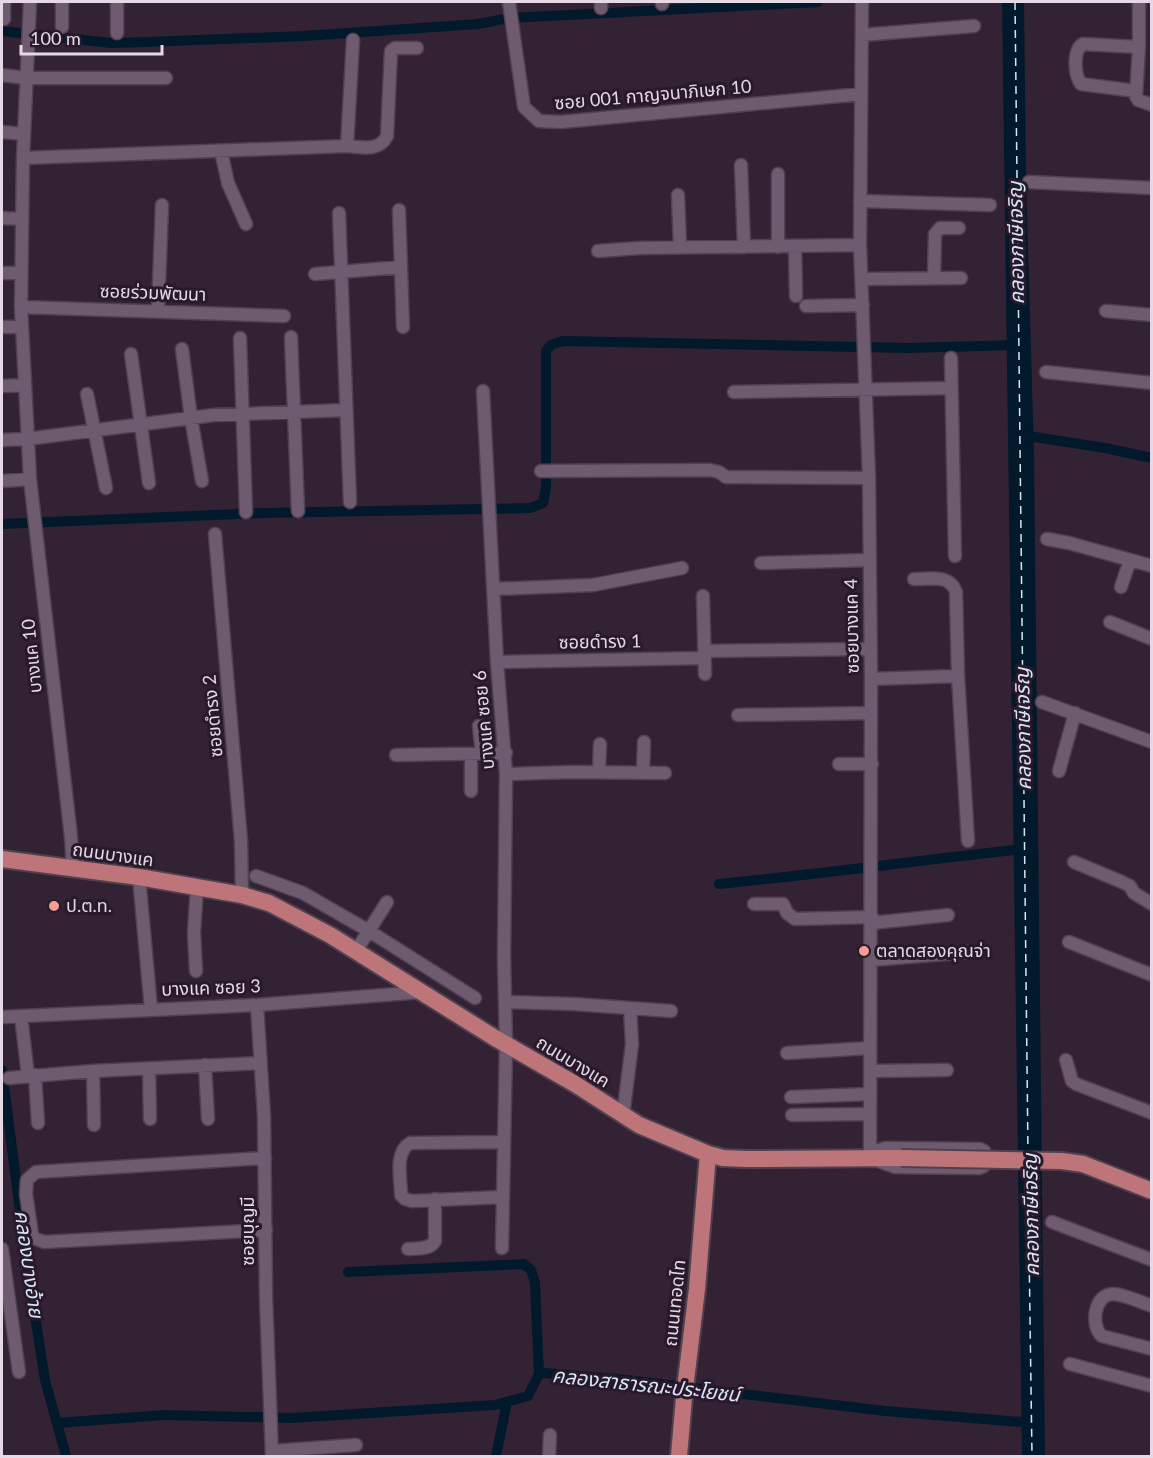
<svg xmlns="http://www.w3.org/2000/svg" width="1153" height="1458" font-family="Lato,'Noto Sans Thai',sans-serif">
<rect width="100%" height="100%" fill="#332234"/>
<!-- water -->
<path fill="#02192b" d="M 1002,2 L 1024,2 L 1026,179 L 1034,454 L 1045,1456 L 1022,1456 Z"/>
<g fill="none" stroke-linecap="round" stroke-linejoin="round">
<!-- canal -->
<path stroke="#02192b" stroke-width="10" d="M 2,31 L 111,43 L 147,42 L 304,36 L 478,24 L 510,18 L 818,2
M 1022,435 L 1105,448 L 1152,458
M 2,524 L 264,513 L 530,508 L 543,503 L 546,488 L 546,351 L 551,345 L 563,341 L 908,348 L 1018,345
M 719,884 C 821,874 922,860 1023,849
M 2,1070 L 26,1258 L 45,1380 L 66,1456
M 348,1272 L 524,1264 L 531,1270 L 535,1282 L 539,1374
M 57,1423 L 164,1415 L 292,1418 L 495,1405 L 528,1396 L 539,1374 L 545,1373 L 627,1380 L 885,1411 L 1034,1423
M 496,1456 L 507,1402"/>
<!-- ferry -->
<path stroke="#d4e7f7" stroke-width="1.5" stroke-dasharray="8 6" stroke-linecap="butt" d="M 1015,2 L 1028,1153
M 1028,1169 L 1028,1209 L 1040,1227 L 1029,1248 L 1032,1456"/>
<!-- minor casing -->
<g stroke="#504150" stroke-width="15">
<path id="minor" d="M 4,2 L 4,19
M 30,2 L 23,158 L 21,307 L 30,479 L 71,837 L 73,870
M 117,2 L 117,33
M 509,2 L 524,107 L 539,121 L 561,122 L 861,94
M 601,2 L 601,8
M 662,2 L 662,4
M 862,2 L 860,245 L 869,478 L 871,679 L 870,1158
M 1139,2 L 1139,47 L 1136,96 L 1138,100 L 1152,105
M 62,27 L 62,2
M 862,35 L 974,26
M 2,75 L 26,78 L 166,78
M 1136,91 L 1081,84 C 1074,74 1073,50 1083,44 L 1139,47
M 2,132 L 24,134
M 347,146 L 353,40
M 221,151 L 228,183 L 246,224
M 23,158 L 347,146 C 362,147 379,152 387,136 L 391,51 L 395,48 L 417,48
M 741,165 L 744,247
M 778,174 L 778,247
M 1029,182 L 1152,188
M 678,195 L 680,247
M 860,201 L 990,205
M 399,210 L 403,327
M 339,213 L 350,502
M 2,218 L 21,219
M 795,247 L 796,296
M 598,251 L 639,248 L 860,245
M 2,273 L 21,273
M 315,274 L 401,267
M 934,278 L 935,234 L 940,228 L 959,228
M 862,279 L 961,278
M 806,306 L 863,305
M 21,307 L 284,316
M 158,311 L 162,205
M 1106,311 L 1152,315
M 2,327 L 22,327
M 291,337 L 298,511
M 240,338 L 246,512
M 182,349 L 191,418 L 202,481
M 131,354 L 149,483
M 951,358 L 955,556
M 1046,372 L 1152,383
M 2,386 L 25,385
M 483,391 L 497,662 L 506,774 L 504,957 L 506,1045 L 502,1248
M 734,392 L 951,388
M 87,394 L 106,488
M 2,440 L 27,439 L 214,415 L 346,410
M 541,471 L 710,470 L 719,472 L 726,477 L 869,478
M 2,481 L 30,479
M 215,534 L 241,841 L 242,895
M 1047,539 L 1069,543 L 1152,566
M 761,563 L 869,560
M 914,579 C 930,579 950,574 956,592 L 958,676
M 1121,587 L 1130,560
M 493,589 L 593,585 L 682,568
M 703,596 L 705,674
M 1110,622 L 1152,639
M 704,651 L 870,649
M 497,662 L 705,658
M 871,679 L 958,676 L 968,841
M 1042,702 L 1152,742
M 738,715 L 871,713
M 479,726 L 482,753
M 471,754 L 471,791
M 396,755 L 506,753
M 839,764 L 872,764
M 1059,771 L 1075,713
M 599,772 L 600,744
M 643,773 L 644,742
M 506,774 L 572,772 L 665,773
M 1074,862 L 1122,882 L 1130,886 L 1134,893 L 1152,904
M 256,876 L 303,893 L 369,931 L 475,998
M 139,877 L 151,1009
M 754,904 L 783,904 L 787,913 L 795,919 L 872,917
M 872,923 L 948,915
M 1069,942 L 1152,975
M 356,951 L 387,902
M 871,960 L 969,952
M 196,971 L 194,932 L 197,887
M 505,1002 L 574,1004 L 671,1011
M 257,1005 L 264,1116 L 266,1298 L 272,1456
M 21,1016 L 28,1076
M 2,1017 L 257,1005 L 422,992
M 787,1053 L 870,1048
M 1066,1060 L 1072,1081 L 1076,1084 L 1152,1113
M 205,1065 L 208,1119
M 149,1069 L 150,1119
M 93,1071 L 94,1125
M 870,1071 L 947,1070
M 35,1075 L 38,1123
M 9,1078 L 93,1071 L 260,1063
M 791,1097 L 870,1094
M 792,1115 L 870,1114
M 623,1116 L 632,1044 L 630,1008
M 886,1148 L 980,1149 L 984,1151 C 987,1156 987,1161 984,1166 L 979,1168 L 895,1167 L 870,1158 L 879,1150 Z
M 265,1158 L 36,1172 L 27,1180 L 26,1194 L 32,1234 L 34,1238 L 44,1242 L 266,1230
M 503,1197 L 412,1201 L 405,1199 L 401,1195 C 401,1178 394,1153 410,1143 L 504,1142
M 1052,1222 L 1152,1260
M 2,1249 L 19,1372
M 408,1249 C 417,1248 430,1250 435,1241 L 435,1199
M 1152,1306 C 1140,1302 1126,1295 1114,1294 C 1094,1293 1090,1326 1102,1336 L 1152,1349
M 1070,1364 L 1152,1386
M 272,1451 L 356,1445
M 549,1456 L 550,1435"/>
</g>
<!-- major casing -->
<g stroke="#504150" stroke-width="20">
<path id="major" d="M 2,859 L 139,877 L 242,895 L 269,903 L 330,935 L 495,1038 L 575,1084 L 639,1125 L 708,1154 L 723,1158 L 746,1159 L 901,1158
M 679,1456 L 684,1397 L 697,1289 L 708,1154"/>
</g>
<!-- minor -->
<use href="#minor" stroke="#6e5b6f" stroke-width="12"/>
<!-- major -->
<use href="#major" stroke="#bd757a" stroke-width="16"/>
<!-- major-bridge casing -->
<g stroke="#504150" stroke-width="20" stroke-linecap="butt">
<path id="major-bridge" d="M 901,1158 L 1062,1161 L 1083,1164 L 1152,1191"/>
</g>
<!-- major-bridge -->
<use href="#major-bridge" stroke="#bd757a" stroke-width="16"/>
</g>
<!-- markers -->
<g fill="#f59c95" stroke="#29192a" stroke-width="2">
<circle cx="54" cy="906" r="6"/>
<circle cx="864" cy="951" r="6"/>
</g>
<g text-anchor="middle" stroke-width="6" stroke-linejoin="round" paint-order="stroke">
<!-- street labels -->
<g font-size="18" fill="#e5d9e5" stroke="#29192a">
<text transform="translate(653 95) rotate(-5)" y="6">ซอย 001 กาญจนาภิเษก 10</text>
<text transform="translate(153 293) rotate(2)" y="6">ซอยร่วมพัฒนา</text>
<text transform="translate(852 626) rotate(-91)" y="6">ซอยบางแค 4</text>
<text transform="translate(600 642) rotate(-1)" y="6">ซอยดำรง 1</text>
<text transform="translate(32 656) rotate(-96)" y="6">บางแค 10</text>
<text transform="translate(213 716) rotate(-95)" y="6">ซอยดำรง 2</text>
<text transform="translate(484 720) rotate(-95)" y="6">บางแค ซอย 6</text>
<text transform="translate(113 855) rotate(8)" y="6">ถนนบางแค</text>
<text transform="translate(211 988) rotate(-2)" y="6">บางแค ซอย 3</text>
<text transform="translate(573 1062) rotate(31)" y="6">ถนนบางแค</text>
<text transform="translate(248 1231) rotate(-90)" y="6">ซอยบุญมี</text>
<text transform="translate(675 1303) rotate(-84)" y="6">ถนนเทอดไท</text>
</g>
<!-- poi labels -->
<g font-size="18" fill="#e5d9e5" stroke="#29192a" text-anchor="start">
<text x="66" y="912">ป.ต.ท.</text>
<text x="876" y="957">ตลาดสองคุณจ่า</text>
</g>
<!-- water labels -->
<g font-size="20" font-style="italic" fill="#d4e7f7" stroke="#29192a">
<text transform="translate(1016 243) rotate(-91)" y="7">คลองภาษีเจริญ</text>
<text transform="translate(1023 729) rotate(-91)" y="7">คลองภาษีเจริญ</text>
<text transform="translate(1031 1215) rotate(-91)" y="7">คลองภาษีเจริญ</text>
<text transform="translate(29 1264) rotate(82)" y="7">คลองบางอ้าย</text>
<text transform="translate(646 1385) rotate(6)" y="7">คลองสาธารณะประโยชน์</text>
</g>
</g>
<!-- border -->
<rect width="1153" height="1458" fill="none" stroke="#e5d9e5" stroke-width="6"/>
<!-- scale -->
<path d="M21 45v9h141v-9" fill="none" stroke="#e5d9e5" stroke-width="3"/>
<text x="30" y="45" font-size="18" fill="#e5d9e5" stroke="#29192a" stroke-width="4.5" paint-order="stroke">100 m</text>
</svg>
